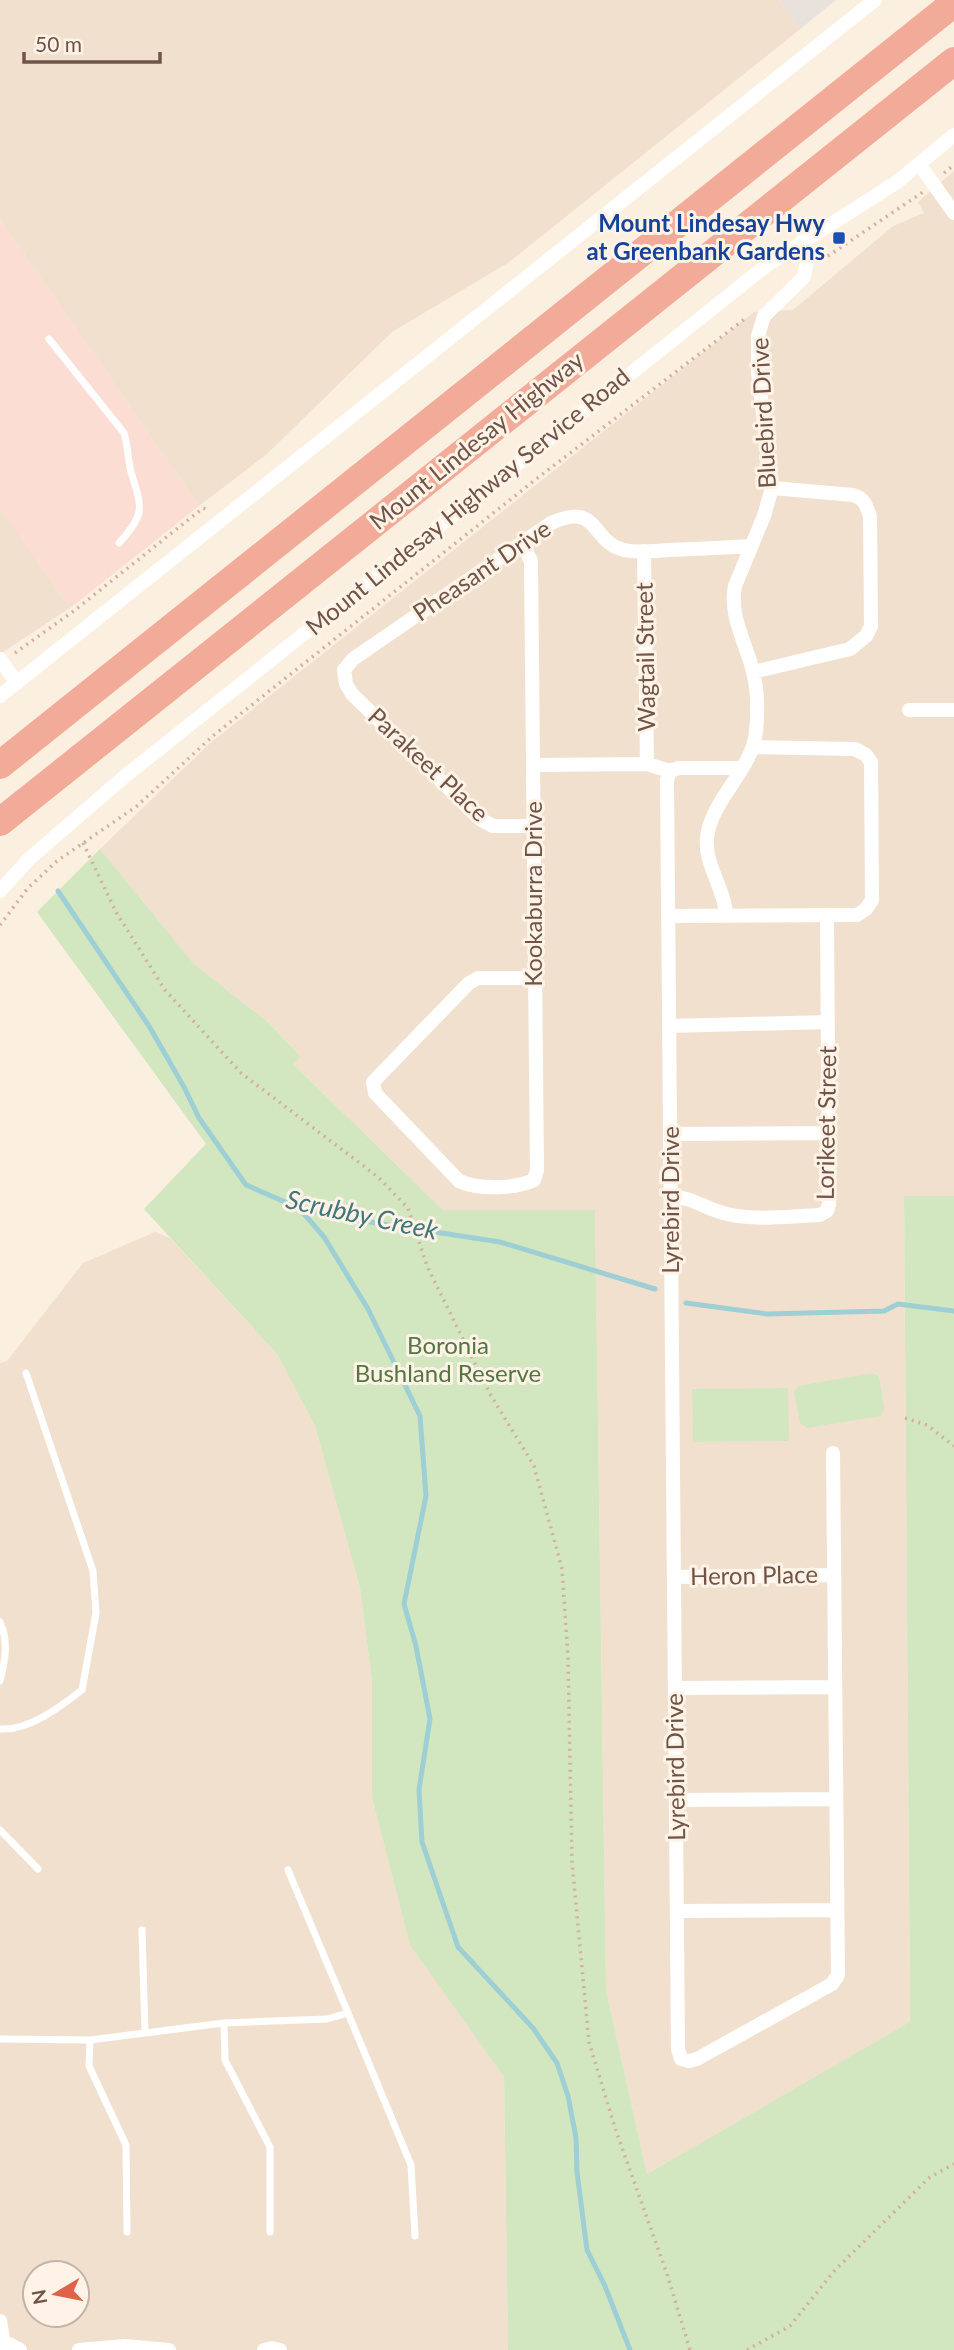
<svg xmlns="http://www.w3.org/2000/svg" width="954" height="2350" font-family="Lato,sans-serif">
<rect width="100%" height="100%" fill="#fbefe0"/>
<!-- residential -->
<path fill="#f2e0cf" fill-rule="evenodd" d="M 0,0 L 779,0 L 799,30 L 508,263 L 392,332 L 267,454 L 199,506 L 0,219 Z
M 954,171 L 954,1196 L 904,1197 L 910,2023 L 647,2174 L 606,1990 L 595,1210 L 443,1210 L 293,1064 L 300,1056 L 269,1023 L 194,964 L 100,849 L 209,744 L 754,312 L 793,310 L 893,226 L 924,213 L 918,202 Z
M 0,507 L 70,608 L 0,654 Z
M 155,1232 L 170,1238 L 277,1354 L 315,1426 L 360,1588 L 372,1682 L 372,1798 L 410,1944 L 504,2077 L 508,2350 L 0,2350 L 0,1363 L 7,1361 L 83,1263 ZM 35,2273 L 77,2273 L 77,2315 L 35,2315 Z"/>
<!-- commercial -->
<path fill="#fbddd4" d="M 0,219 L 199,506 L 70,608 L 0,507 Z"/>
<!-- industrial -->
<path fill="#e9e1dc" d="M 779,0 L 836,0 L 799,30 Z"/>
<!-- green -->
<path fill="#d2e7c0" d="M 100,849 L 194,964 L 269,1023 L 301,1057 L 293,1064 L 443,1210 L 595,1210 L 606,1990 L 647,2174 L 910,2022 L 904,1196 L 954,1196 L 954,2350 L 508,2350 L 504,2077 L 410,1945 L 372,1798 L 372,1682 L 360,1588 L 315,1426 L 277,1354 L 144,1209 L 206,1144 L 37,912 Z
M 873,1373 L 879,1376 L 884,1408 L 881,1416 L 807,1428 L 800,1423 L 794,1392 L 798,1386 Z
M 788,1388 L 789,1441 L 693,1442 L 692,1389 Z"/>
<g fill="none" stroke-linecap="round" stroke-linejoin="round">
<!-- stream -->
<path stroke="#9dcfd4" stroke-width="5" d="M 58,891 L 149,1026 L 184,1087 L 199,1118 L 246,1185 L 299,1208 L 337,1217 L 500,1242 L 655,1289
M 299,1208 L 324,1237 L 368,1309 L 420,1416 L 426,1496 L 404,1604 L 416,1646 L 430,1719 L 419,1790 L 422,1842 L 458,1947 L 533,2028 L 557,2063 L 568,2096 L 576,2138 L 577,2172 L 587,2250 L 605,2286 L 630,2350
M 686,1303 L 767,1314 L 884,1311 L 898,1304 L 954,1311"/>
<!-- path -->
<path stroke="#d3af9d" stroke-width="3.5" stroke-dasharray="2 5" stroke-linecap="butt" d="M 944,173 L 954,165
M 822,260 L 923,192
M 15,653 L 75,610 L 203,508 L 209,510
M 83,843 L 116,912 L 165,990 L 241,1073 L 378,1177 L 408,1208 L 427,1266 L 490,1394 L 534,1466 L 562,1569 L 568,1658 L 572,1862 L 589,2042 L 616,2131 L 667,2274 L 690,2350
M 0,925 L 28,888 L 57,861 L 137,806 L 214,735 L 535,480 L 746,318
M 905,1418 L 927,1425 L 954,1446
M 747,2350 L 790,2326 L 835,2270 L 930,2177 L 954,2164"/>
<!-- lane -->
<path stroke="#fff" stroke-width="7" d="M 49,339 L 124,433 C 128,446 128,460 131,472 C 142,508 146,513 119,543
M 0,1622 C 9,1642 5,1661 0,1681
M 0,1729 C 29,1731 60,1707 82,1690 L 96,1613 L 93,1571 L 26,1373
M 0,1830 L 38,1869
M 142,1930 L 145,2033
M 348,2013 L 411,2165 L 415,2236
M 224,2023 L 225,2060 L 270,2147 L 270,2232
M 0,2039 L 90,2040 L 224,2023 L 327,2019 L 348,2013 L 288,1870
M 90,2040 L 89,2066 L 126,2145 L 127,2232"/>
<!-- street -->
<path stroke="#fff" stroke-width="14" d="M 920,165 L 954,213
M 520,545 L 527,553 L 531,561 L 537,1170 L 534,1180 C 514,1189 479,1190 459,1181 L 375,1093 L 373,1082 L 469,983 L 478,978 L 535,978
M 644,551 L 647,764
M 0,659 L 17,683
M 753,672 L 850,649 L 866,636 L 871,626 L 870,516 C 866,505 864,498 853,495 L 772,488
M 0,696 L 875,0
M 909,710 L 954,710
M 533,765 L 647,764 L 670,771 L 679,768 L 741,768
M 670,771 L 667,780 L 678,2049 L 681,2059 L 689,2061 L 697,2059 L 832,1984 L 838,1975 L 833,1453
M 534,826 L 493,826 L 480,819 L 352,694 L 346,684 L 344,670 L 353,659 L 551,523 C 600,501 590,542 624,550 C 638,553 654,551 668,550 C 695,549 722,548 750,546
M 0,891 L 29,859 L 124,777 L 767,265 L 897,182 L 954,135
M 726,915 C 725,889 704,864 707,838 C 711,799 752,771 756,732 C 758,712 758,688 752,668 C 745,641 729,615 735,586 L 764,516 L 772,488 L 758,373 L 758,336 L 764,316 L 804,277 L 807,261 L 802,241
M 668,916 L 857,915 L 866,909 L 872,900 L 871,762 L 866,755 L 855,749 L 753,747
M 669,1026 L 828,1022
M 670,1134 L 828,1133
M 670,1196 C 696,1198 704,1209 727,1214 C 756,1221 790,1216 820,1215 L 827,1211 L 829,1204 L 827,915
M 674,1577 L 834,1575
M 675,1688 L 835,1687
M 676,1800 L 836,1799
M 677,1911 L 837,1910
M 0,2321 L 4,2345
M 0,2346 L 9,2344 L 20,2350
M 79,2350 L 125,2346 L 169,2350
M 264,2350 L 272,2348 L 280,2350"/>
<!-- highway -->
<path stroke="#f3ab99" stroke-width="28" d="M 0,765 L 954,3
M 0,822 L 954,61"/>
</g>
<!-- markers -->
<rect fill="#1a4fb4" stroke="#fef3e6" stroke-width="2.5" x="832" y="231" width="14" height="14" rx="3.5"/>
<g text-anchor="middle" stroke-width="6" stroke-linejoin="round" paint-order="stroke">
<!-- transit labels -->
<g font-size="24" font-weight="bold" fill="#164399" stroke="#fef3e6" text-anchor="end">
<text x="825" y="232">Mount Lindesay Hwy<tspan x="825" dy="28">at Greenbank Gardens</tspan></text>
</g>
<!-- street labels -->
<g font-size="24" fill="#705449" stroke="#fef3e6">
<text transform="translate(764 413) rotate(-93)" y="8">Bluebird Drive</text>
<text transform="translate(477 441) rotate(-39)" y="8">Mount Lindesay Highway</text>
<text transform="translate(468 502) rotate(-39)" y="8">Mount Lindesay Highway Service Road</text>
<text transform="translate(482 571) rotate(-34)" y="8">Pheasant Drive</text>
<text transform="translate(646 657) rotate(-91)" y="8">Wagtail Street</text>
<text transform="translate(428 765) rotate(43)" y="8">Parakeet Place</text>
<text transform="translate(534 894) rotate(-90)" y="8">Kookaburra Drive</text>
<text transform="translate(827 1123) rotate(-89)" y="8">Lorikeet Street</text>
<text transform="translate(671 1200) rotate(-90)" y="8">Lyrebird Drive</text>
<text transform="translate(754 1576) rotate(-1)" y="8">Heron Place</text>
<text transform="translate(676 1767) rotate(-91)" y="8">Lyrebird Drive</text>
</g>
<!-- park labels -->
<g font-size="24" fill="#547642" stroke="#fef3e6">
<text x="448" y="1354">Boronia<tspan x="448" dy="28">Bushland Reserve</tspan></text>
</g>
<!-- water labels -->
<g font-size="26" font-style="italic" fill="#41767c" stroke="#fef3e6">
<text transform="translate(362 1215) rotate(12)" y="9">Scrubby Creek</text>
</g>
</g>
<!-- north arrow -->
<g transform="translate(56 2294) rotate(260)"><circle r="33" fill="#fef3e6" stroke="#c5b3a7" stroke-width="2"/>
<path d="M0-5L12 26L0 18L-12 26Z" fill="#e0624a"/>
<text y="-10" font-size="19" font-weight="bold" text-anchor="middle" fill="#705449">N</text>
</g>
<!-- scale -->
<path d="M24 52v10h136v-10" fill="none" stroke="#705449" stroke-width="3.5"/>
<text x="35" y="52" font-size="21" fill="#705449" stroke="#fef3e6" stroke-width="5" paint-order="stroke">50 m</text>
</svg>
